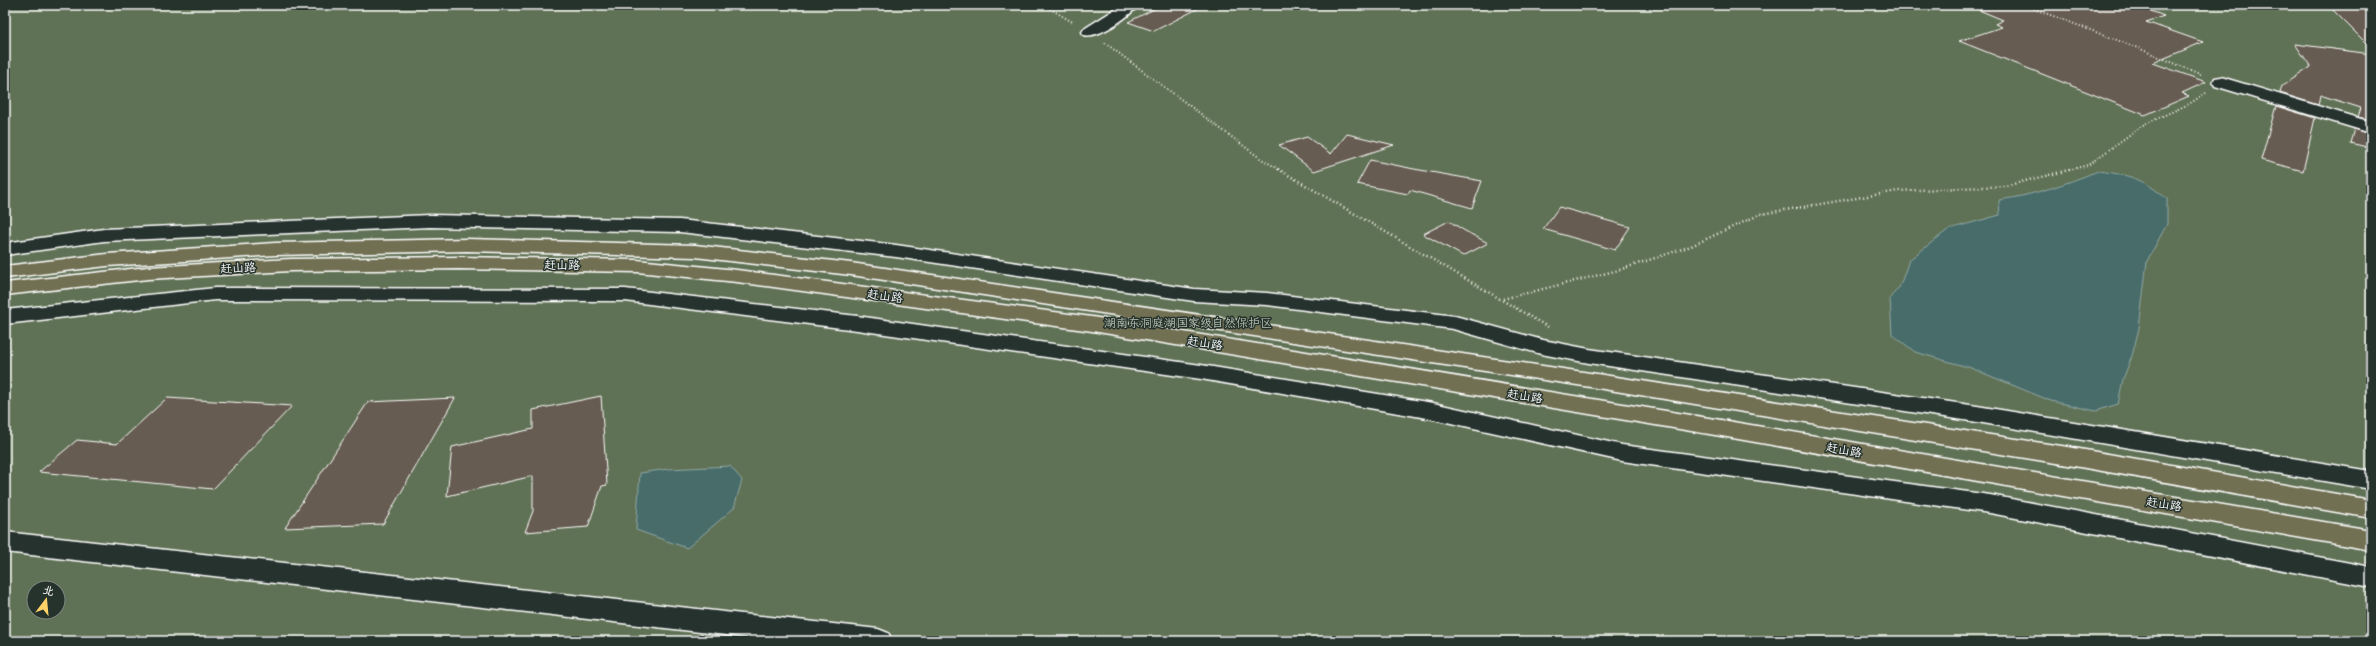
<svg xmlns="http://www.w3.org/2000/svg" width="2376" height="646" font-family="Mali,'LXGW WenKai TC',sans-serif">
<rect width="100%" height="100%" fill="#393f38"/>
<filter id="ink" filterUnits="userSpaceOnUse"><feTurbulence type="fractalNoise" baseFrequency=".025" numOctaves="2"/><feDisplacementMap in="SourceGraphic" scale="8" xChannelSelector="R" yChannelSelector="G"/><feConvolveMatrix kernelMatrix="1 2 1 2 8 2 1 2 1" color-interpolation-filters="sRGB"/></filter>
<g filter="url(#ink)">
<!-- green -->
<path fill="#607254" stroke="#b0b8aa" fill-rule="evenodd" d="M 5,5 L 2371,5 L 2371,641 L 5,641 ZM 34,588 L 58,588 L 58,612 L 34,612 Z"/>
<!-- water -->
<path fill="#476c6b" stroke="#91a7a6" d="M 2098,171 C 2130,175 2142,178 2167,199 L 2167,224 L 2147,261 L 2139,328 L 2132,356 L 2123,379 L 2118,404 L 2096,411 L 2051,401 L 1971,368 L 1915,352 L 1892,334 L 1890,298 L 1900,286 L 1909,260 L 1949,229 L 2000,215 L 1999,200 C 2035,195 2065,184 2098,171 Z
M 730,466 L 742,480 L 734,508 L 687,548 L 636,530 L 640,473 L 668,469 Z"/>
<!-- building -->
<path fill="#665b51" stroke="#fff" d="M 1162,5 L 1205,5 L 1154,31 L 1128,22 Z
M 1967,5 L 2135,5 L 2164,16 L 2146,22 L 2203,42 L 2153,63 L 2206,82 L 2182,93 L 2189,96 L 2145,115 L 1959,41 L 2002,27 L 1995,24 L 2003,20 Z
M 2328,5 L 2359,5 L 2371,16 L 2371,48 Z
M 2295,44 L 2371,54 L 2371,120 L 2358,117 L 2361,108 L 2320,95 L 2318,105 L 2280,93 L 2282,86 L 2311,67 Z
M 2276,106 L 2315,118 L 2303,171 L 2261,160 Z
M 2354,129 L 2371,134 L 2371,148 L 2350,143 Z
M 1347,134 L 1394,145 L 1314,171 L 1279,145 L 1307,137 L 1331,154 Z
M 1370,160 L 1414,169 L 1482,181 L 1472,208 L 1410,190 L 1408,194 L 1357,184 Z
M 1559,207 L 1630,227 L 1615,250 L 1543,229 Z
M 1449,221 L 1465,231 L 1488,243 L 1463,256 L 1423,234 Z
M 601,396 L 607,485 L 602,486 L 588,527 L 525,532 L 533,511 L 533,476 L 447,496 L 452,447 L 533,429 L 533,410 Z
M 167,398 L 292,406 L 213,489 L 39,472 L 77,440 L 117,444 Z
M 455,398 L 383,524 L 285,528 L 368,402 Z"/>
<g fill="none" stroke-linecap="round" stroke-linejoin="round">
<!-- street casing -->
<g stroke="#fff" stroke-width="3">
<path id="street" d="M 1122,5 L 1138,5 C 1131,16 1098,39 1084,35 L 1082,32 L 1084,29 Z
M 2221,77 L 2371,122 L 2371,133 L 2215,86 L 2213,82 L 2215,78 Z
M 5,532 L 878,629 L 888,633 L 893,641 L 778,641 L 5,552 Z"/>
</g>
<!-- secondary casing -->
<g stroke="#fff" stroke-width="3">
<path id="secondary" d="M 430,215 L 680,220 L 896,245 L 1194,289 L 1267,293 L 1455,316 L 1543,340 L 1589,349 L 1977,406 L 2371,471 L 2371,489 L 1977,422 L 1589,363 L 1541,354 L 1453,329 L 1267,305 L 1194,301 L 896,257 L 680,232 L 430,227 L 104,241 L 5,255 L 5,243 L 104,229 Z
M 215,288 L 625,289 L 857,316 L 1201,365 L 1433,403 L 1622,445 L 1990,495 L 2371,567 L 2371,587 L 1990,513 L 1622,461 L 1433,419 L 1201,379 L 857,330 L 625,301 L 215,300 L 5,324 L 5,310 Z"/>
</g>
<!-- primary casing -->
<g stroke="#fff" stroke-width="3">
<path id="primary" d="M 467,239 L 695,245 L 851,263 L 1597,374 L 2068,447 L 2371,500 L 2371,518 L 2068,465 L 1597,388 L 851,275 L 695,257 L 467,251 L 275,255 L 107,266 L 5,278 L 5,266 L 107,254 L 275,243 Z
M 459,257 L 637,260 L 737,270 L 1092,317 L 1721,420 L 2371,530 L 2371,550 L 1721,436 L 1092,331 L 737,282 L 637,272 L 459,269 L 291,271 L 148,279 L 5,295 L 5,283 L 148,267 L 291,259 Z"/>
</g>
<!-- path-far1 -->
<path stroke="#fff" stroke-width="2" stroke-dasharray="1 2.5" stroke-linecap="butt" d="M 1044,5 L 1074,23
M 2024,5 L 2138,48 L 2202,75
M 1105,43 L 1260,158 L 1280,170
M 2069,170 L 2088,165 L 2143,125 L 2189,104 L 2206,93"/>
<!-- path -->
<path stroke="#fff" stroke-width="2.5" stroke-dasharray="1 3" stroke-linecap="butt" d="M 1278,169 L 1548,327
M 1503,299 L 1619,270 L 1691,246 L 1761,214 L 1898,191 L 2005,186 L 2073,169"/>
<!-- street -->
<use href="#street" fill="#26332d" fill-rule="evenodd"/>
<!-- secondary -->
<use href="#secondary" fill="#26332d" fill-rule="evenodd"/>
<!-- primary -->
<use href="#primary" fill="#716f52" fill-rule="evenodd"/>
</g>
</g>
<g text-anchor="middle" stroke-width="3" stroke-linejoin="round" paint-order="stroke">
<!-- street labels -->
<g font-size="12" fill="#fff" stroke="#26332d">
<text transform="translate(562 265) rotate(1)" y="4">赶山路</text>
<text transform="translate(238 268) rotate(-3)" y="4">赶山路</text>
<text transform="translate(885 296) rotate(8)" y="4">赶山路</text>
<text transform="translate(1205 343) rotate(9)" y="4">赶山路</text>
<text transform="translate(1525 396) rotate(9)" y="4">赶山路</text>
<text transform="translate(1844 450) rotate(10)" y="4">赶山路</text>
<text transform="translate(2164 504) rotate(9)" y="4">赶山路</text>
</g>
<!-- park labels -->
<g font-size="12" fill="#b7c0b2" stroke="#26332d">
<text x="1188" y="327">湖南东洞庭湖国家级自然保护区</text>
</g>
</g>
<!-- margin -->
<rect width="2376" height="646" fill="none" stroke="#26332d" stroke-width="20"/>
<rect x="10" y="10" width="2356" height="626" fill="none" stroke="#fff" stroke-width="1.5" filter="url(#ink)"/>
<!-- north arrow -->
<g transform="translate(46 600) rotate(16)"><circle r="19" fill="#26332d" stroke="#7d8581"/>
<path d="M0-3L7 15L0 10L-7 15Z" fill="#ffd166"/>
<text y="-6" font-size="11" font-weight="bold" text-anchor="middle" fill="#ffffff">北</text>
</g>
</svg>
